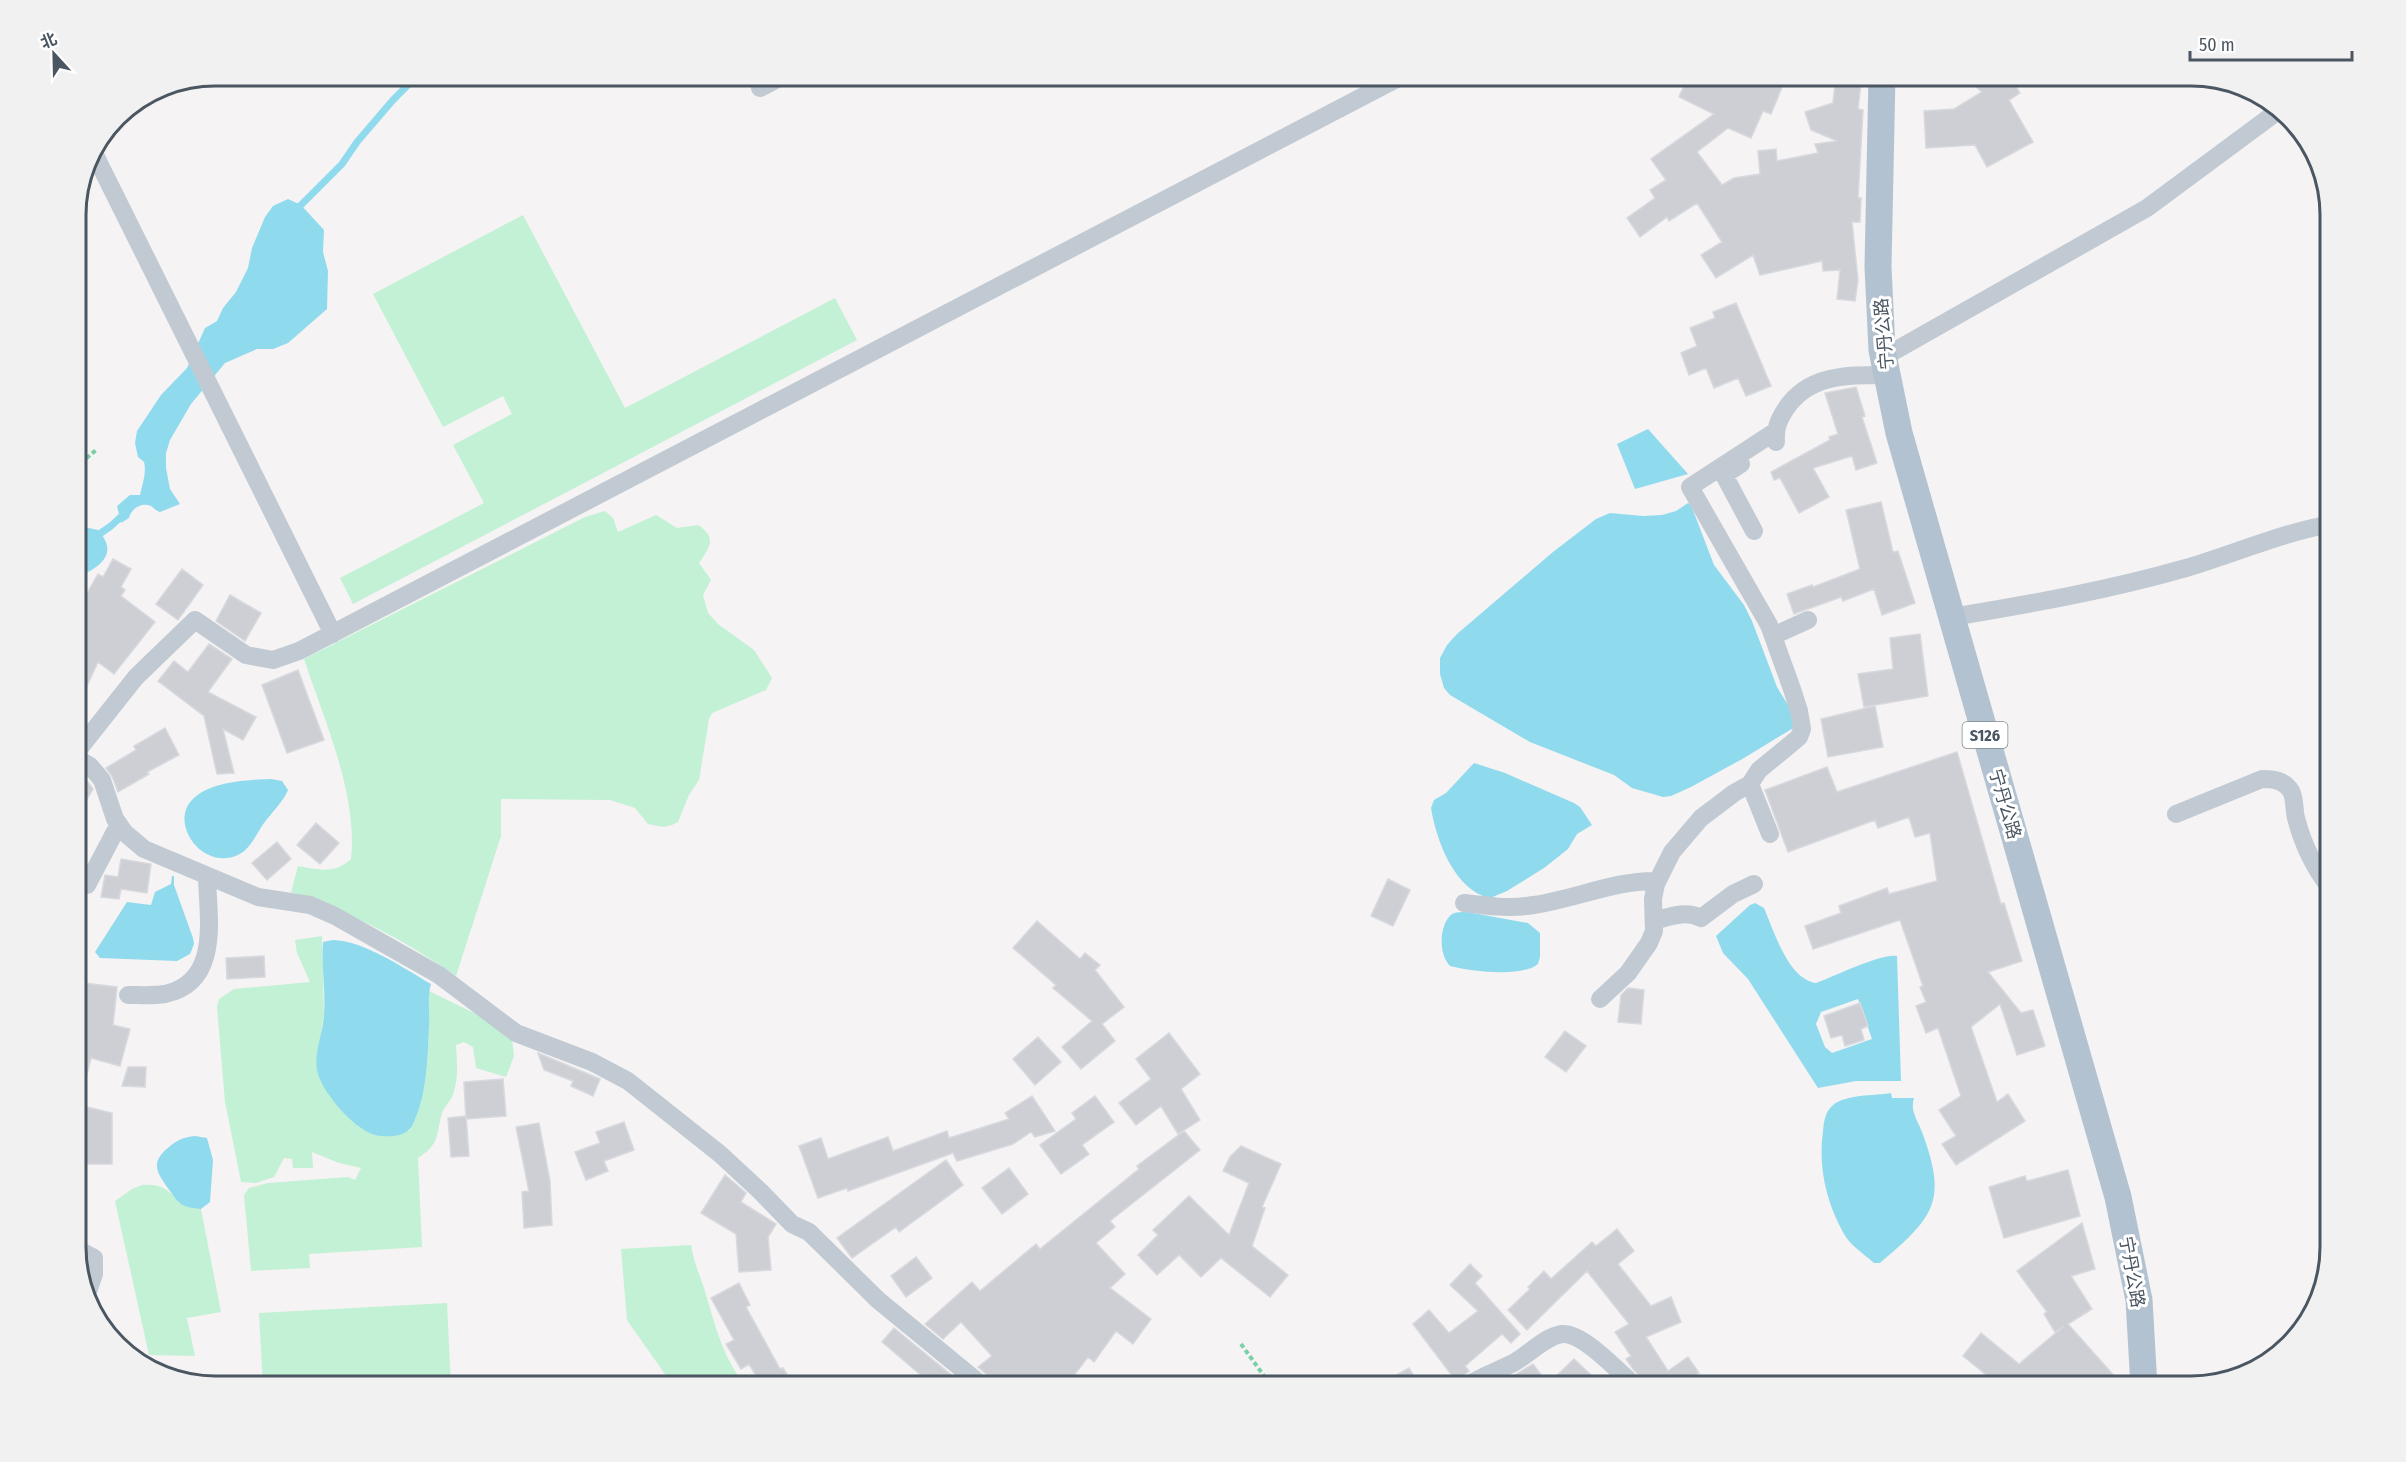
<svg xmlns="http://www.w3.org/2000/svg" width="2406" height="1462" font-family="'Fira Sans Condensed','Noto Sans SC',sans-serif">
<rect width="100%" height="100%" fill="#f5f3f3"/>
<!-- green -->
<path fill="#c3f1d5" d="M 523,215 L 625,408 L 835,298 L 857,340 L 353,604 L 340,578 L 484,503 L 453,445 L 512,414 L 503,396 L 443,427 L 373,294 Z
M 605,511 L 613,518 L 618,532 L 656,515 L 677,528 L 698,525 C 718,538 709,548 699,563 L 711,580 L 703,595 L 708,613 L 718,624 L 754,650 L 772,678 L 766,690 L 712,713 L 709,719 L 699,780 L 689,795 L 678,822 L 672,825 L 663,827 L 648,824 L 635,808 L 610,800 L 501,799 L 501,836 L 456,976 C 406,941 349,911 291,892 L 298,866 C 319,870 335,874 351,859 C 358,794 324,720 304,659 L 585,517 Z
M 322,936 L 324,1014 L 318,1053 L 317,1071 L 342,1111 L 409,1131 C 431,1095 429,1032 429,991 L 480,1016 L 512,1039 L 514,1056 L 506,1077 L 476,1068 L 473,1047 L 464,1042 L 456,1045 C 457,1062 459,1080 452,1097 C 449,1103 444,1107 442,1113 C 436,1135 440,1144 418,1158 L 422,1247 L 309,1254 L 310,1268 L 251,1271 L 244,1195 L 249,1188 L 268,1183 L 348,1177 L 355,1180 L 361,1168 L 339,1163 L 312,1152 L 313,1168 L 293,1168 L 292,1159 L 284,1158 L 274,1177 L 256,1183 L 241,1182 L 225,1102 L 217,1007 L 219,999 L 234,989 L 310,982 L 297,953 L 295,940 Z
M 142,1185 C 176,1183 169,1204 201,1209 L 221,1312 L 187,1318 L 195,1356 L 149,1355 L 115,1201 L 132,1189 Z
M 691,1245 C 693,1259 698,1271 703,1285 C 714,1320 722,1359 747,1387 L 674,1387 L 627,1320 L 621,1249 Z
M 447,1303 L 451,1387 L 263,1387 L 259,1313 Z"/>
<!-- water -->
<path fill="#90daee" fill-rule="evenodd" d="M 288,199 L 301,205 L 324,230 L 323,252 L 328,271 L 327,309 L 288,343 L 273,349 L 257,349 L 225,363 L 191,404 L 170,440 L 166,453 L 166,468 L 170,489 L 180,504 L 160,512 C 156,511 154,508 151,506 C 141,502 131,509 129,518 L 121,523 L 117,506 L 130,495 L 140,495 C 142,486 147,471 144,462 L 138,457 L 135,443 L 137,431 L 161,395 L 187,368 L 205,328 L 217,321 L 223,308 L 236,292 L 248,268 L 252,248 L 265,217 L 273,206 Z
M 1648,429 L 1688,474 L 1635,489 L 1617,444 Z
M 1688,503 L 1691,505 L 1714,565 L 1744,605 L 1752,621 L 1777,687 L 1796,718 L 1795,727 L 1744,758 L 1691,787 L 1671,796 L 1663,797 L 1632,788 L 1614,775 L 1530,742 L 1450,695 L 1444,688 L 1440,674 L 1440,658 L 1447,645 L 1457,634 L 1553,552 L 1596,519 L 1610,513 L 1643,516 L 1662,515 L 1676,511 Z
M 75,525 L 98,530 C 121,556 97,568 75,579 Z
M 1474,763 L 1505,773 L 1574,803 L 1580,807 L 1592,825 L 1577,834 L 1568,849 L 1544,868 L 1507,891 L 1490,898 C 1455,891 1436,840 1431,808 L 1434,800 L 1446,793 Z
M 271,779 L 282,781 L 288,790 C 283,802 272,812 264,823 C 256,834 251,849 238,855 C 203,871 169,824 192,800 C 210,781 247,780 271,779 Z
M 172,876 L 174,876 L 174,885 L 193,938 L 194,944 L 190,954 L 177,961 L 100,958 L 95,952 L 127,902 L 151,905 L 155,892 L 171,884 Z
M 1755,903 L 1764,908 C 1774,931 1788,979 1816,983 C 1833,977 1881,953 1897,956 L 1901,1081 L 1856,1081 L 1818,1088 L 1748,979 L 1723,953 L 1716,936 L 1750,905 ZM 1858,999 L 1872,1039 L 1832,1053 L 1825,1047 L 1816,1024 L 1821,1012 Z
M 1467,912 L 1528,923 L 1540,933 L 1540,957 L 1538,964 C 1521,978 1470,971 1450,966 C 1438,954 1439,924 1452,914 C 1456,912 1462,912 1467,912 Z
M 333,940 C 365,941 403,968 431,984 C 427,997 430,1011 429,1025 C 428,1056 427,1096 413,1124 C 408,1136 393,1137 381,1136 C 358,1135 321,1092 317,1070 C 314,1052 323,1033 324,1015 C 326,991 321,966 323,942 Z
M 1891,1093 L 1892,1098 L 1914,1098 C 1910,1111 1917,1119 1922,1132 C 1948,1202 1934,1217 1880,1263 L 1874,1263 C 1864,1254 1850,1245 1844,1234 C 1826,1202 1818,1167 1823,1131 C 1824,1121 1825,1112 1833,1105 C 1847,1094 1873,1096 1891,1093 Z
M 195,1136 L 207,1138 L 213,1160 L 210,1202 L 201,1209 C 195,1208 188,1208 183,1205 C 176,1201 174,1196 170,1191 C 157,1173 149,1163 169,1147 C 177,1140 184,1137 195,1136 Z"/>
<g fill="none" stroke-linecap="round" stroke-linejoin="round">
<!-- stream -->
<path stroke="#90daee" stroke-width="7" d="M 295,211 L 342,164 L 357,142 L 393,100 L 418,75
M 95,537 L 111,526 L 126,512"/>
</g>
<!-- building -->
<path fill="#cdcfd5" stroke="#d7d9de" stroke-width="1.5" d="M 1689,75 L 1787,75 L 1771,114 L 1763,111 L 1751,138 L 1728,128 L 1697,152 L 1722,185 L 1734,178 L 1760,174 L 1758,151 L 1776,149 L 1777,161 L 1818,153 L 1815,144 L 1837,141 L 1811,130 L 1805,112 L 1833,103 L 1836,75 L 1862,75 L 1858,109 L 1863,110 L 1858,198 L 1861,198 L 1860,222 L 1852,222 L 1858,280 L 1855,301 L 1837,299 L 1840,270 L 1823,271 L 1822,261 L 1760,275 L 1753,255 L 1716,278 L 1701,255 L 1722,242 L 1697,203 L 1669,221 L 1667,217 L 1640,237 L 1627,218 L 1655,198 L 1650,190 L 1666,180 L 1651,159 L 1714,114 L 1679,97 Z
M 1962,75 L 2009,75 L 2020,93 L 2009,100 L 2033,142 L 1987,167 L 1975,145 L 1926,148 L 1924,111 L 1954,109 L 1982,92 Z
M 1736,303 L 1771,386 L 1746,396 L 1738,378 L 1714,388 L 1706,368 L 1689,375 L 1681,353 L 1697,346 L 1690,328 L 1715,318 L 1713,312 Z
M 1856,387 L 1865,416 L 1862,417 L 1877,463 L 1856,470 L 1852,456 L 1813,468 L 1829,497 L 1799,513 L 1780,478 L 1774,480 L 1771,472 L 1830,440 L 1829,437 L 1838,434 L 1825,393 Z
M 1881,502 L 1893,552 L 1898,551 L 1915,603 L 1882,615 L 1874,589 L 1843,601 L 1841,597 L 1794,614 L 1787,594 L 1812,585 L 1813,587 L 1860,569 L 1846,510 Z
M 113,559 L 131,569 L 121,587 L 125,590 L 121,596 L 155,622 L 114,674 L 98,662 L 75,712 L 75,614 L 98,574 L 103,577 Z
M 182,569 L 203,585 L 178,620 L 156,604 Z
M 230,595 L 261,613 L 245,641 L 216,621 Z
M 1920,634 L 1928,696 L 1864,707 L 1858,674 L 1893,669 L 1890,638 Z
M 209,644 L 232,659 L 208,692 L 256,717 L 243,740 L 223,729 L 234,773 L 217,774 L 204,716 L 158,681 L 174,661 L 188,672 Z
M 298,670 L 324,740 L 287,753 L 262,685 Z
M 1875,706 L 1883,747 L 1828,757 L 1821,719 Z
M 165,728 L 179,755 L 147,772 L 149,774 L 118,792 L 112,776 L 106,768 L 136,750 L 134,746 Z
M 1957,752 L 2001,904 L 2004,903 L 2022,961 L 1988,972 L 2021,1013 L 2033,1010 L 2045,1046 L 2017,1055 L 2000,1004 L 1971,1027 L 1997,1102 L 2008,1094 L 2025,1121 L 1956,1165 L 1942,1144 L 1956,1136 L 1939,1110 L 1961,1096 L 1938,1028 L 1926,1033 L 1916,1006 L 1926,1002 L 1920,987 L 1923,986 L 1900,920 L 1813,949 L 1805,926 L 1841,913 L 1839,906 L 1887,888 L 1889,894 L 1937,881 L 1930,833 L 1915,837 L 1909,817 L 1878,828 L 1875,820 L 1788,852 L 1765,790 L 1827,767 L 1837,792 Z
M 75,770 L 83,775 L 93,789 L 75,819 Z
M 316,823 L 339,843 L 320,864 L 297,845 Z
M 277,842 L 291,859 L 267,880 L 252,863 Z
M 121,859 L 151,864 L 147,893 L 121,889 L 119,899 L 101,897 L 105,875 L 118,877 Z
M 1388,879 L 1410,890 L 1393,926 L 1371,916 Z
M 1037,921 L 1080,959 L 1085,953 L 1100,965 L 1095,970 L 1124,1007 L 1102,1024 L 1115,1041 L 1081,1069 L 1062,1047 L 1092,1021 L 1053,988 L 1056,985 L 1013,948 Z
M 264,956 L 265,977 L 227,979 L 226,958 Z
M 75,982 L 117,987 L 113,1025 L 130,1029 L 120,1066 L 91,1058 L 81,1098 L 75,1097 Z
M 1628,988 L 1644,990 L 1641,1024 L 1618,1022 L 1621,995 Z
M 1860,1003 L 1868,1026 L 1861,1029 L 1864,1040 L 1845,1046 L 1842,1035 L 1831,1038 L 1824,1016 Z
M 1565,1031 L 1586,1046 L 1566,1072 L 1545,1057 Z
M 1169,1033 L 1200,1074 L 1181,1089 L 1200,1120 L 1178,1134 L 1161,1106 L 1136,1125 L 1119,1103 L 1151,1079 L 1136,1059 Z
M 1038,1037 L 1061,1062 L 1035,1085 L 1013,1059 Z
M 538,1053 L 600,1079 L 593,1096 L 571,1086 L 573,1081 L 544,1070 Z
M 128,1067 L 146,1067 L 145,1087 L 122,1086 Z
M 503,1079 L 506,1116 L 466,1119 L 464,1082 Z
M 1032,1096 L 1055,1131 L 1035,1137 L 1031,1132 L 1013,1144 L 957,1161 L 953,1153 L 848,1191 L 847,1188 L 818,1198 L 799,1146 L 821,1138 L 828,1159 L 888,1137 L 893,1151 L 947,1131 L 949,1138 L 1009,1119 L 1005,1113 Z
M 1095,1096 L 1114,1122 L 1082,1145 L 1089,1154 L 1061,1174 L 1040,1145 L 1076,1119 L 1072,1113 Z
M 75,1104 L 112,1113 L 112,1164 L 75,1164 Z
M 466,1116 L 469,1156 L 451,1157 L 448,1118 Z
M 624,1122 L 634,1150 L 604,1161 L 608,1171 L 586,1180 L 575,1152 L 600,1143 L 596,1132 Z
M 539,1123 L 550,1181 L 552,1225 L 524,1228 L 522,1192 L 529,1191 L 516,1127 Z
M 1184,1131 L 1200,1150 L 1110,1221 L 1115,1227 L 1096,1243 L 1125,1274 L 1110,1288 L 1151,1319 L 1133,1344 L 1116,1331 L 1094,1362 L 1088,1357 L 1065,1387 L 995,1387 L 992,1379 L 978,1367 L 992,1356 L 961,1322 L 943,1339 L 925,1324 L 972,1282 L 980,1291 L 1036,1244 L 1040,1249 L 1139,1169 L 1137,1166 Z
M 1241,1146 L 1281,1164 L 1262,1207 L 1265,1208 L 1252,1246 L 1288,1275 L 1270,1297 L 1221,1258 L 1201,1277 L 1179,1255 L 1157,1275 L 1138,1255 L 1158,1235 L 1153,1230 L 1189,1196 L 1229,1235 L 1249,1183 L 1223,1171 L 1230,1157 Z
M 946,1160 L 963,1185 L 899,1232 L 896,1227 L 852,1258 L 837,1238 Z
M 1009,1168 L 1028,1194 L 1002,1214 L 982,1188 Z
M 2068,1170 L 2080,1216 L 2004,1238 L 1989,1187 L 2025,1176 L 2027,1181 Z
M 725,1175 L 746,1193 L 741,1202 L 776,1224 L 768,1237 L 771,1270 L 739,1272 L 736,1234 L 701,1213 Z
M 2082,1223 L 2095,1269 L 2071,1276 L 2092,1309 L 2068,1324 L 2116,1378 L 2106,1387 L 2001,1387 L 1963,1356 L 1981,1333 L 2019,1364 L 2064,1326 L 2055,1332 L 2044,1314 L 2047,1312 L 2017,1271 Z
M 1617,1229 L 1634,1251 L 1618,1264 L 1651,1306 L 1671,1297 L 1681,1322 L 1646,1337 L 1668,1371 L 1688,1357 L 1699,1373 L 1679,1387 L 1647,1387 L 1651,1383 L 1650,1380 L 1646,1383 L 1633,1369 L 1626,1359 L 1631,1356 L 1615,1332 L 1629,1324 L 1587,1271 L 1527,1330 L 1508,1310 L 1530,1289 L 1528,1287 L 1544,1271 L 1551,1279 L 1592,1242 L 1596,1246 Z
M 916,1257 L 932,1278 L 906,1297 L 891,1276 Z
M 1470,1264 L 1482,1276 L 1475,1283 L 1520,1334 L 1511,1343 L 1502,1334 L 1465,1366 L 1469,1371 L 1456,1381 L 1413,1324 L 1429,1310 L 1449,1333 L 1478,1311 L 1450,1285 Z
M 739,1283 L 750,1305 L 746,1307 L 780,1369 L 783,1368 L 795,1387 L 752,1387 L 760,1382 L 749,1364 L 741,1369 L 726,1344 L 734,1340 L 711,1298 Z
M 894,1328 L 966,1387 L 914,1387 L 922,1376 L 882,1342 Z
M 1574,1359 L 1591,1375 L 1579,1387 L 1524,1387 L 1515,1375 L 1533,1364 L 1548,1384 Z
M 1409,1368 L 1420,1387 L 1375,1387 Z"/>
<g fill="none" stroke-linecap="round" stroke-linejoin="round">
<!-- path -->
<path stroke="#7ad0a6" stroke-width="4" stroke-dasharray="4.5 3" stroke-linecap="butt" d="M 75,468 L 96,450
M 1241,1344 L 1272,1387"/>
<!-- minor -->
<path stroke="#c1cad2" stroke-width="18" d="M 760,88 L 785,75
M 93,151 L 333,634
M 1884,357 L 2147,208 L 2278,111
M 1776,442 C 1775,429 1778,421 1785,410 C 1808,374 1848,375 1887,375
M 1741,464 L 1724,475 L 1754,531
M 1952,617 C 2031,604 2109,590 2186,568 C 2234,554 2281,533 2331,524
M 1773,636 L 1808,620
M 75,754 L 136,677 L 195,620 L 246,655 L 273,660 L 299,651 L 1404,75
M 75,757 L 90,766 L 102,780 L 115,819 L 125,833 L 144,849 L 258,897 L 310,905 L 335,916 L 439,975 L 516,1033 L 592,1062 L 628,1081 L 720,1154 L 761,1192 L 792,1224 L 809,1232 L 878,1300 L 984,1387
M 1750,784 L 1770,834
M 2176,814 L 2262,779 C 2273,779 2284,780 2291,791 C 2295,798 2294,810 2296,818 C 2303,845 2314,868 2331,889
M 75,881 L 87,885 L 119,824
M 1464,903 C 1487,906 1510,909 1534,905 C 1575,899 1616,880 1657,881
M 1654,921 C 1669,917 1686,910 1701,918 L 1733,894 L 1754,884
M 128,995 C 140,995 153,996 165,994 C 221,982 208,918 207,877
M 1600,999 L 1628,973 L 1649,943 L 1654,931 L 1653,899 L 1656,884 L 1672,852 L 1701,818 L 1734,793 L 1750,784 L 1759,770 L 1786,748 L 1799,737 L 1802,729 L 1799,711 L 1792,689 L 1769,625 L 1690,487 L 1776,431
M 75,1248 L 94,1258 L 94,1274 L 87,1295
M 1465,1387 C 1481,1376 1498,1371 1515,1362 C 1529,1354 1546,1336 1562,1334 C 1583,1332 1621,1374 1636,1387"/>
<!-- primary -->
<path stroke="#b3c2d1" stroke-width="27" d="M 1882,75 L 1878,267 L 1882,350 L 1899,433 L 2118,1197 L 2139,1300 L 2144,1387"/>
</g>
<g text-anchor="middle" stroke-width="6" stroke-linejoin="round" paint-order="stroke">
<!-- shield labels -->
<rect fill="#fff" stroke="#808990" stroke-width="1.5" x="1962.5" y="722" width="45" height="26" rx="4.5"/>
<g font-size="16" font-weight="bold" fill="#4a5661">
<text x="1985" y="741">S126</text>
</g>
<!-- street labels -->
<g font-size="18" fill="#4a5661" stroke="#fff">
<text transform="translate(1884 334) rotate(-95)" y="6">宁丹公路</text>
<text transform="translate(2005 804) rotate(74)" y="6">宁丹公路</text>
<text transform="translate(2132 1272) rotate(80)" y="6">宁丹公路</text>
</g>
</g>
<!-- crop -->
<path d="M0 0H2406V1462H0ZM215 86H2191A129 129 0 0 1 2320 215V1247A129 129 0 0 1 2191 1376H215A129 129 0 0 1 86 1247V215A129 129 0 0 1 215 86Z" fill="#f1f1f2" fill-rule="evenodd"/>
<path fill="none" stroke="#4a5661" stroke-width="3" d="M215 86H2191A129 129 0 0 1 2320 215V1247A129 129 0 0 1 2191 1376H215A129 129 0 0 1 86 1247V215A129 129 0 0 1 215 86Z"/>
<!-- north arrow -->
<g transform="translate(54 54) rotate(338)" stroke="#ffffff" stroke-width="4.5" paint-order="stroke">
<path d="M0-4.5L10 22L0 15L-10 22Z" fill="#4a5661"/>
<text y="-9" font-size="16" font-weight="bold" text-anchor="middle" fill="#4a5661">北</text>
</g>
<!-- scale -->
<path d="M2190 51v9h162v-9" fill="none" stroke="#4a5661" stroke-width="3"/>
<text x="2199" y="51" font-size="18" fill="#4a5661" stroke="#ffffff" stroke-width="4.5" paint-order="stroke">50 m</text>
</svg>
